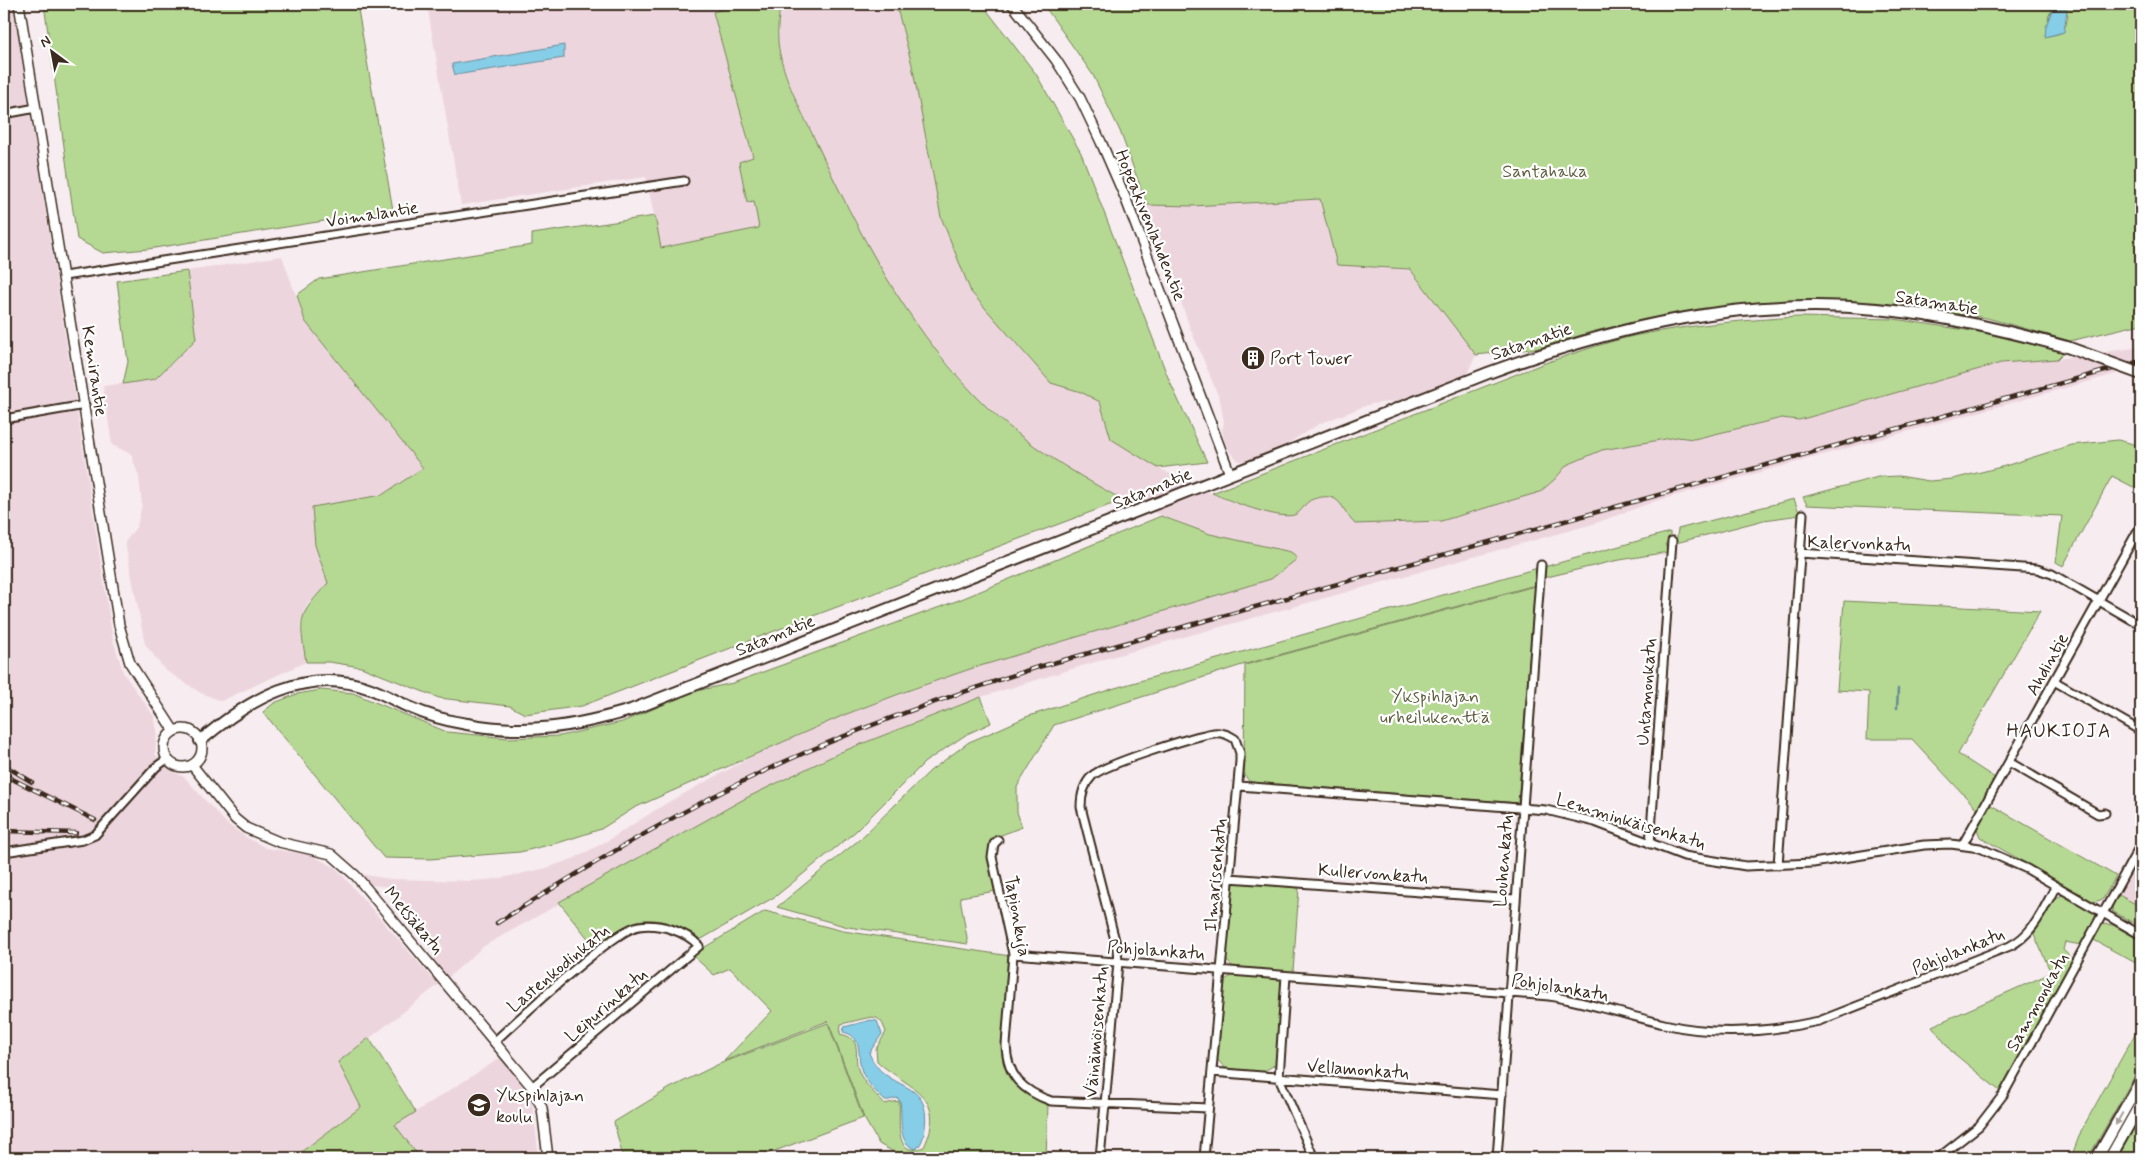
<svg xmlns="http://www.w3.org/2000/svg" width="2145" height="1162" font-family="Mynerve,sans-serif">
<rect width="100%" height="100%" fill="#f7ecf0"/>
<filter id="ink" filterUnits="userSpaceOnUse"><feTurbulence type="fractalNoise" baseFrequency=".02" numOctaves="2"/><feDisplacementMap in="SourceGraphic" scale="10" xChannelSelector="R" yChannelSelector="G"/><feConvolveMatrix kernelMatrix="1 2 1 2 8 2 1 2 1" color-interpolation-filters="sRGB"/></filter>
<g filter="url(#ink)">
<!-- built -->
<path fill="#edd5de" d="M 4,4 L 13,4 L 113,640 L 124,674 L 154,716 L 157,730 L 155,754 L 170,770 L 184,777 L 227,824 L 246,837 L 266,848 L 311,855 L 336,868 L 438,985 L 339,1062 L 361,1107 L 293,1158 L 4,1158 Z
M 427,4 L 743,4 L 713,12 L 753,158 L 739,162 L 748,202 L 754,201 L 759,228 L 661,248 L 646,177 L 461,205 Z
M 780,4 L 896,4 L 912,65 L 1051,383 L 1081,392 L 1100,402 L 1111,439 L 1158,468 L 1228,501 L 1272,513 L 1293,515 L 1301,511 L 1308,501 L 1327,496 L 1339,500 L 1345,508 L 1347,516 L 1380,522 L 1441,521 L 1540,492 L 1555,479 L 1567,465 L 1602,450 L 1677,437 L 1694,439 L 1782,418 L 1799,420 L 2001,363 L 2057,359 L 2141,347 L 2141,367 L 1656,501 L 1593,524 L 1108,658 L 981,697 L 841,752 L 748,798 L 484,946 L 444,981 L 428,960 L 443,948 L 389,887 L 363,884 L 353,873 L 390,879 L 471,881 L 497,879 L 547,868 L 575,858 L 607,841 L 665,804 L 757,754 L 844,715 L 970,669 L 1271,579 L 1291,552 L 1210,534 L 1123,500 L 1065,468 L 1024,440 L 973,394 L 913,321 L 880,269 L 830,172 L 796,100 L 783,65 L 778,40 Z
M 1320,199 L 1337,265 L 1410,269 L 1476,355 L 1466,376 L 1399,401 L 1370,404 L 1319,424 L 1282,447 L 1250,461 L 1239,461 L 1230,452 L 1225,442 L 1222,431 L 1224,423 L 1220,400 L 1189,325 L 1147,205 L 1192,206 Z
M 282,256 L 305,321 L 423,468 L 382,495 L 312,508 L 315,545 L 328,583 L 307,605 L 300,625 L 306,662 L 221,701 L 201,693 L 165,670 L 145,644 L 125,542 L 137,526 L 142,505 L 139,477 L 131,454 L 112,445 L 103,386 L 155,379 L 196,339 L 187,271 Z
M 2141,854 L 2141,907 L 2117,894 Z
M 502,1057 L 532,1099 L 539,1158 L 420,1158 L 395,1125 Z"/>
<!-- green -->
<path fill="#b5d993" stroke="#788258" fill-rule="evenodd" d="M 44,4 L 357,4 L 393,210 L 148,249 L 103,253 L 77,239 Z
M 743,4 L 780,4 C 779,16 777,30 778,42 C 782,77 802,112 817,144 C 859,233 904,321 973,393 C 1016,439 1069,470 1123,500 L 813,616 L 582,706 L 525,714 L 510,706 L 439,698 L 361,667 L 329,662 L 306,662 C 299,617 297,617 328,583 L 315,545 L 312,507 L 382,495 L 423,468 L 305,321 L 297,295 L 319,279 L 532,245 L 532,234 L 655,216 L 661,248 L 759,228 L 754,201 L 747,202 L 739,162 L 753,157 L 713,12 Z
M 896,4 L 982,4 L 1036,74 L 1081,153 L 1169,380 L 1207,462 L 1158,468 L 1111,439 L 1100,402 L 1081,392 L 1051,383 L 971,292 L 941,217 L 912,65 Z
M 1043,4 L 2141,4 L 2141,324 L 2070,341 L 1987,318 L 1885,304 L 1797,301 L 1717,308 L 1646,319 L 1591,332 L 1540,348 L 1476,355 L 1410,269 L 1337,265 L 1320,199 L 1192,206 L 1147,205 L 1120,131 L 1093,75 ZM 2055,9 L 2068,14 L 2066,25 L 2061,33 L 2045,37 L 2049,14 Z
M 187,271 L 196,339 L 155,379 L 123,384 L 128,362 L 117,281 Z
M 1798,317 L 1894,319 L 1985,333 L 2064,352 L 2057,359 L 2001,363 L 1799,420 L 1782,418 L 1694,439 L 1677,437 L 1602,450 L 1567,465 L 1555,479 L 1540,492 L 1441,521 L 1355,524 C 1343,513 1342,494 1322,497 C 1317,498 1311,499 1308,502 C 1303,506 1301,513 1294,515 C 1278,520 1227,500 1212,493 L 1545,363 C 1579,352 1613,339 1649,333 C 1698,324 1748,320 1798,317 Z
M 2118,440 L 2141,446 L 2141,491 L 2112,476 L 2063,566 L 2056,562 L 2062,516 L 1807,505 L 1803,497 L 1878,477 L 1899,476 L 1929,481 L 1953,479 L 2005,466 L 2072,445 Z
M 1794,499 L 1800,515 L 1764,520 L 1676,543 L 1678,529 Z
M 1161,516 L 1210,534 L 1291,552 L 1297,559 L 1271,579 L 970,669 L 907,691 L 844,715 L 634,808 L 601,829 L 561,842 L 520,852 L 430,859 L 384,858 L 263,712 L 274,703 L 297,694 L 321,690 L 353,693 L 447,732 L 508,738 L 560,736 L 622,722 L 696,691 L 733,683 L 959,600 Z
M 1670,532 L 1670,542 L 1665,544 L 1668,552 L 1614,561 L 1543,578 L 1544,567 Z
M 1538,568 L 1535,585 L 1242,665 L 1054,725 L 1017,787 L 1017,812 L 1022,827 L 996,837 L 991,844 L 996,891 L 960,897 L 968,944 L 848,927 L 777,907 L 860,839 L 930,771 L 969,742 L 995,731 L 1026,717 L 1115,688 Z
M 1535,586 L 1518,803 L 1250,782 L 1244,775 L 1245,665 Z
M 1844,601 L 2040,611 L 1958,754 L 1995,778 L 1978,810 L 1912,739 L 1867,739 L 1869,692 L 1837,690 Z
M 981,697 L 991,723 L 967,734 L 925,762 L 856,831 L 776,896 L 700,940 C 685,927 659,916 638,921 C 623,925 608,938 594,946 L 559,902 L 746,798 L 841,752 Z
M 1991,805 L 2116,876 L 2103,899 L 2094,902 L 1980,837 L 1977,829 Z
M 1234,882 L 1299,888 L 1293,972 L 1233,967 L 1226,960 Z
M 2117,894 L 2141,907 L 2141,927 L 2112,911 L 2113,902 Z
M 2063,895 L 2092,911 L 2096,917 L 2081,945 L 2065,942 L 2063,950 L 2073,959 L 2001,1092 L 1951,1051 L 1932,1026 L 2051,973 L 2034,934 L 2055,898 Z
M 765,911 L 843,931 L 1010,956 C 1008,976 1006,995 1004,1014 C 1000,1060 999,1086 1048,1104 L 1046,1158 L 905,1158 L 879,1144 L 864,1118 L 828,1021 L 724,1061 L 772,1011 L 730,968 L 714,975 L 692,955 ZM 871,1017 C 882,1018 882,1023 886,1032 L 876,1049 L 877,1061 C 906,1088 949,1094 924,1147 C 892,1160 901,1118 899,1101 L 884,1104 C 876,1094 864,1084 859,1072 C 852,1055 865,1039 840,1034 L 841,1024 Z
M 2101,924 L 2113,925 L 2141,941 L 2141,966 L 2092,939 Z
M 1233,975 L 1279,979 L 1283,984 L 1276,1064 L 1263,1072 L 1225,1068 L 1217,1059 L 1225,980 Z
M 828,1023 L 863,1118 L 756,1158 L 623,1158 L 614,1122 L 670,1088 L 719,1064 Z
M 2141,1023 L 2141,1065 L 2088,1158 L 2071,1158 L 2081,1131 Z
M 369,1038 L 416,1112 L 395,1125 L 420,1158 L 293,1158 L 361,1107 L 338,1062 Z
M 2141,1113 L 2141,1158 L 2116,1158 Z"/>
<!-- water -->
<path fill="#86cde7" stroke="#688c97" d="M 2063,8 L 2067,9 L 2064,32 L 2045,37 L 2046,26 L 2052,10 Z
M 564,45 L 564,58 L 455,75 L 452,64 Z
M 871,1020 L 877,1021 L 882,1034 L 869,1053 C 885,1094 932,1076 925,1128 C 924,1136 922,1144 916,1149 C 896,1144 903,1117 900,1101 L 897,1098 L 885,1101 C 877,1093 868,1084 863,1074 C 855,1058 866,1037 843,1032 L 844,1027 Z"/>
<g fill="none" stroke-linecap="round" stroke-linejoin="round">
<!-- stream -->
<path stroke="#688c97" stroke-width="2.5" d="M 1897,708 L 1898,689"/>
<!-- minor casing -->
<g stroke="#3b2a1e" stroke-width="11">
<path id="minor" d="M 4,114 L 36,108
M 64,276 L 684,181
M 4,419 L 85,405
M 1800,553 L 2037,569 L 2052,574 L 2141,625
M 2054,681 L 2141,731
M 2009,762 L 2098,814 L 2105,813
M 1239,786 L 1546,810 L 1595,822 L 1684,856 L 1746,866 L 1813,863 L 1924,845 L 1951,844 L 1980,848 L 2027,869 L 2141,935
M 998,840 L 994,844 L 992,857 L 1013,954 L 1006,1045 C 1007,1077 1023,1091 1051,1101 L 1208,1108
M 1650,844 L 1672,541
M 1963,844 L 2141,525
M 4,852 L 83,840 L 95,835 L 156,767 L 167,759
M 1778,865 L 1803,514
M 1229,878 L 1515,899
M 1013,954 L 1549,996 C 1588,1002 1625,1015 1664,1024 C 1714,1036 1769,1032 1819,1021 L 2010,946 C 2034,934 2043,909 2056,886
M 1286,976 L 1279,1078 L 1314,1158
M 494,1042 C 519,1019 612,930 639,926 C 659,923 686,931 699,946 L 532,1087
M 1212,1072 L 1502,1095
M 1100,1158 L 1118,963 L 1117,948 L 1081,807 C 1081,796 1084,784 1092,776 C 1105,764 1194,736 1214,733 C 1223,732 1229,735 1235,739 L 1240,753 L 1240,761 L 1204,1158
M 1497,1158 L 1541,565
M 1938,1158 L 1979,1126 L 2003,1095 L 2141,844"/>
</g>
<!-- tertiary casing -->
<g stroke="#3b2a1e" stroke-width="12">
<path id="tertiary" d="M 19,4 L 119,625 L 130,663 L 174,731
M 1012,4 L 1056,60 L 1080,98 L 1101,142 L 1125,197 L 1230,474
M164 748a19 19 0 1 1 38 0a19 19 0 1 1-38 0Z
M 192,765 L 235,819 L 246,828 L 279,842 L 331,854 L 356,876 L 532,1087 L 542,1108 L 548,1158"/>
</g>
<!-- secondary casing -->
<g stroke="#3b2a1e" stroke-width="14">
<path id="secondary" d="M 200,741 C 249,699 306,665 371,689 C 384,694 396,701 409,707 C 427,715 447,721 467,724 C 526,735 573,727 631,710 L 1488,373 C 1613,327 1744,296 1877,309 C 1942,315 2004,330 2067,347
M 2097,1158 L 2141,1080
M 2110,1158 L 2141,1103"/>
</g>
<!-- minor -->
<use href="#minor" stroke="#fff" stroke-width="7"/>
<!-- tertiary -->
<use href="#tertiary" stroke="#fff" stroke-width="9"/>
<!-- secondary -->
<use href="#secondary" stroke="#fff" stroke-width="10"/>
<!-- rail casing -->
<g stroke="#3b2a1e" stroke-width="4.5">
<path id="rail" d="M 4,765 L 32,782
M 4,775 L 95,820
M 4,831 L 76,833
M 497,923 C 599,859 701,797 811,750 C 885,718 960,693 1035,668 L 2141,361"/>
</g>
<!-- rail -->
<use href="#rail" stroke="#fff" stroke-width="2.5" stroke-dasharray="8" stroke-linecap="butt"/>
<!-- secondary-bridge casing -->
<g stroke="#3b2a1e" stroke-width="14" stroke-linecap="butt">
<path id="secondary-bridge" d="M 2067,347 L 2141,374"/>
</g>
<!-- secondary-bridge -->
<use href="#secondary-bridge" stroke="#fff" stroke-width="10"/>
</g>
<!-- one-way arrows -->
<defs><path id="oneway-solid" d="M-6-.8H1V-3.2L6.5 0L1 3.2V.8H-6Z" transform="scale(1.25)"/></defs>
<use fill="#a79f9a" href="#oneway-solid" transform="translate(2119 1119) rotate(119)"/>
</g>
<!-- icons -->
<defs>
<g id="building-disc" transform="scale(1.25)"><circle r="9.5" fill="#3b2a1e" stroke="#fff"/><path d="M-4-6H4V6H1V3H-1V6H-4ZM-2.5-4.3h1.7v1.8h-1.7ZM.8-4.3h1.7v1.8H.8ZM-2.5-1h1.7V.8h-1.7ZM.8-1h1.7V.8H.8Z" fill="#fff"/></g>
<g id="school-disc" transform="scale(1.25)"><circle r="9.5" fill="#3b2a1e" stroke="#fff"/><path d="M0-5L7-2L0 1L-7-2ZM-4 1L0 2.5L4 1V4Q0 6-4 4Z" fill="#fff"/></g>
</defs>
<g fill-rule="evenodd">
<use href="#building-disc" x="1253" y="358"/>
<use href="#school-disc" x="479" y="1105"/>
</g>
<g text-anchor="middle" stroke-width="4.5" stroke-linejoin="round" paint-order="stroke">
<!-- park labels -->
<g font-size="18" fill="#605f41" stroke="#fff">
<text x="1545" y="177">Santahaka</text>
<text x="1435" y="702">Ykspihlajan<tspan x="1435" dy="21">urheilukenttä</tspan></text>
</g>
<!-- street labels -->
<g font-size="18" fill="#3b2a1e" stroke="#fff">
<text transform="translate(372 214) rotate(-9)" y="6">Voimalantie</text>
<text transform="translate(1151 225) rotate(68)" y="6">Hopeakivenlahdentie</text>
<text transform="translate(1937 302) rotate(9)" y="6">Satamatie</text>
<text transform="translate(1531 341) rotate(-19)" y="6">Satamatie</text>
<text transform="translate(95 371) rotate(81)" y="6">Kemirantie</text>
<text transform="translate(1152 488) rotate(-22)" y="6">Satamatie</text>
<text transform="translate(1859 543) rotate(2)" y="6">Kalervonkatu</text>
<text transform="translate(775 635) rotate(-22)" y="6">Satamatie</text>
<text transform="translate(2047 664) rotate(-61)" y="6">Ahdintie</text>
<text transform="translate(1646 692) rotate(-86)" y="6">Untamonkatu</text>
<text transform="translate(1631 821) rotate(17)" y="6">Lemminkäisenkatu</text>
<text transform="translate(1503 861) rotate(-86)" y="6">Louhenkatu</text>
<text transform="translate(1373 873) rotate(4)" y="6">Kullervonkatu</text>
<text transform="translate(1215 875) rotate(-85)" y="6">Ilmarisenkatu</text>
<text transform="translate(1018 916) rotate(80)" y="6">Tapionkuja</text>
<text transform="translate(414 920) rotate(50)" y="6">Metsäkatu</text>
<text transform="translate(1156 950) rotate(4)" y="6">Pohjolankatu</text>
<text transform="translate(1958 951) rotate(-22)" y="6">Pohjolankatu</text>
<text transform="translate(558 968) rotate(-40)" y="6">Lastenkodinkatu</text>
<text transform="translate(1560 987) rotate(9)" y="6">Pohjolankatu</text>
<text transform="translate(2037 1002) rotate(-61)" y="6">Sammonkatu</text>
<text transform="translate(606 1005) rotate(-41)" y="6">Leipurinkatu</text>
<text transform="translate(1096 1032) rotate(-85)" y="6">Väinämöisenkatu</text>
<text transform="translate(1358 1069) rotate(4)" y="6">Vellamonkatu</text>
</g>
<!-- poi labels -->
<g font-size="18" fill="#3b2a1e" stroke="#fff" text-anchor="start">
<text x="1270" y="364">Port Tower</text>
<text x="496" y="1101">Ykspihlajan<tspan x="496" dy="21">koulu</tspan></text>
</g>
<!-- neighbourhood labels -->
<g font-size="19" letter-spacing="1" fill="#3b2a1e" stroke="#fff">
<text x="2059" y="737">HAUKIOJA</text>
</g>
</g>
<!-- margin -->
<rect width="2145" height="1162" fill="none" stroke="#fff" stroke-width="20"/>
<rect x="10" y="10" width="2125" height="1142" fill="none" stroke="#3b2a1e" stroke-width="2" filter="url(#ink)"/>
<!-- north arrow -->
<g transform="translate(52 52) rotate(328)" stroke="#ffffff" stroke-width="4" paint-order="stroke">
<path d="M0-4L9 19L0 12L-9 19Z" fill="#3b2a1e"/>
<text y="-8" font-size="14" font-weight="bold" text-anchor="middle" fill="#3b2a1e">N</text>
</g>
</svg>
